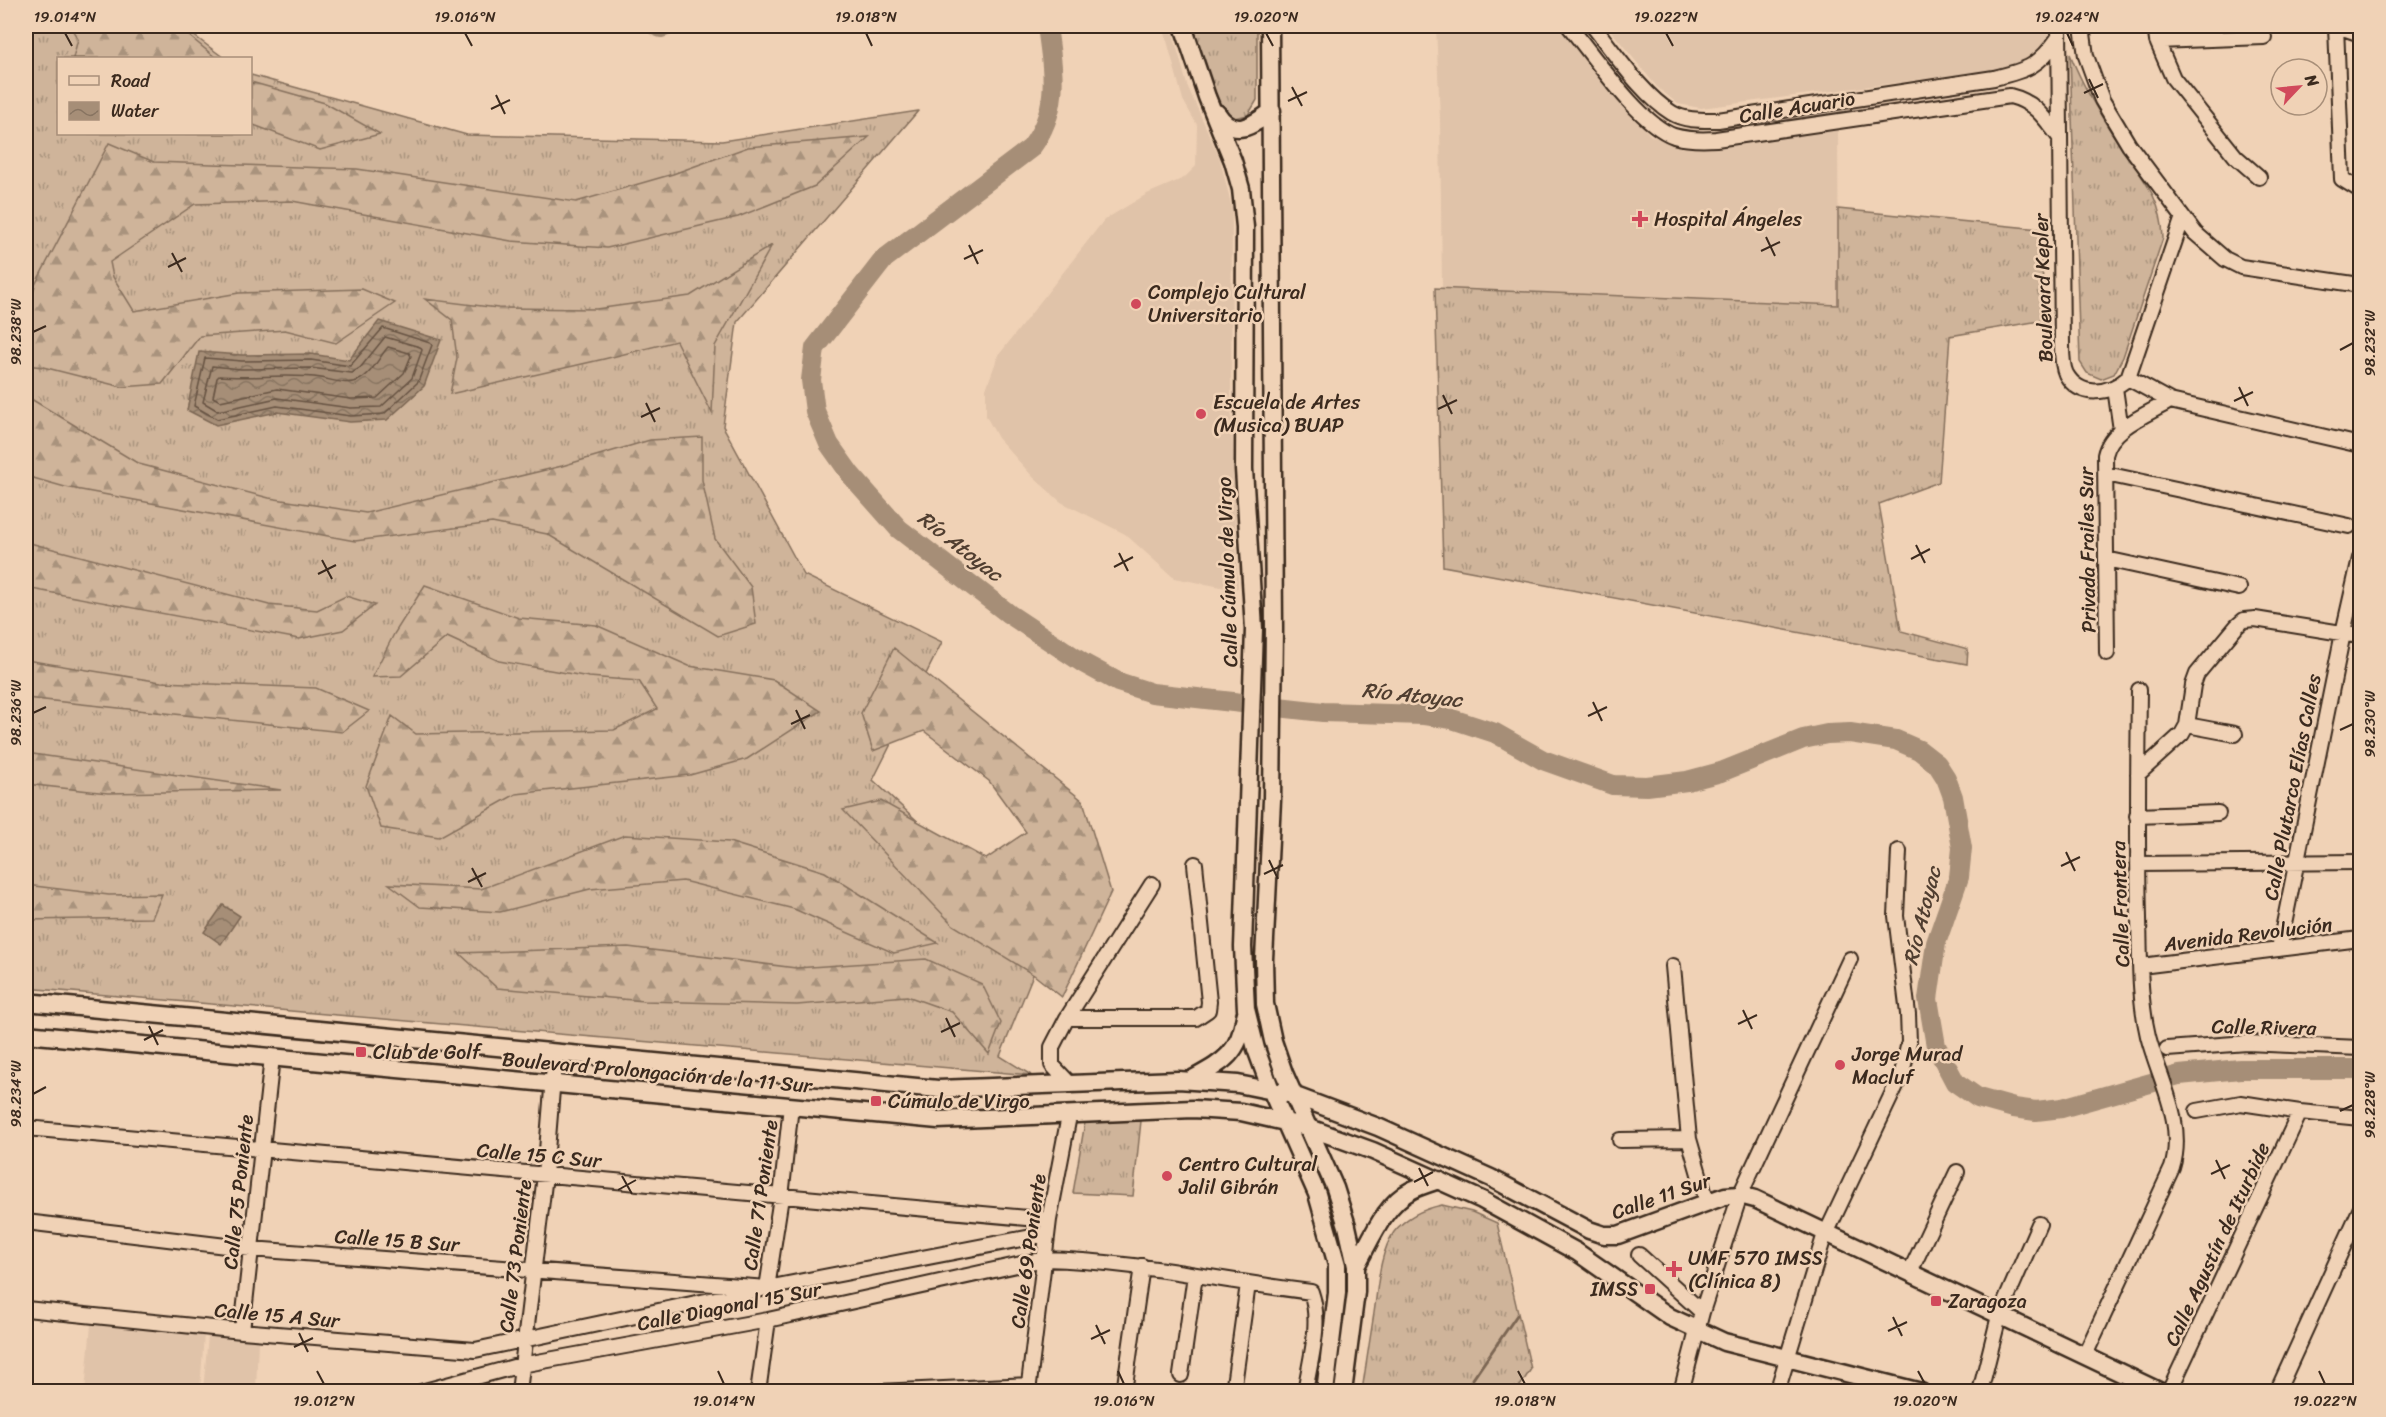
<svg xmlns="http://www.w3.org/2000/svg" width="2386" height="1417" font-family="Sriracha,sans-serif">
<defs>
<pattern id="grass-tufts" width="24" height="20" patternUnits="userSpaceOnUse" patternTransform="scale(1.5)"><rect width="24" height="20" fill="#cfb49a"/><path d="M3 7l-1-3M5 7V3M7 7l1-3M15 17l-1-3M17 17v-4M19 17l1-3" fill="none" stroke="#a9937d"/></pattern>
<pattern id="forest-firs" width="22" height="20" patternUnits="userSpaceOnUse" patternTransform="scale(1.5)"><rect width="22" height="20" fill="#cfb49a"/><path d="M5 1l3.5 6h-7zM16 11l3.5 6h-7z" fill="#a9937d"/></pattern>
<pattern id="water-waves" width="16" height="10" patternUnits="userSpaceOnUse" patternTransform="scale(1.5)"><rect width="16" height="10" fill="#a68e77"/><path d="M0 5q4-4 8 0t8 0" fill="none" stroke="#887461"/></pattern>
</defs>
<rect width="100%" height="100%" fill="#f0d2b6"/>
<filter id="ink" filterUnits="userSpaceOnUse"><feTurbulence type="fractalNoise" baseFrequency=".0167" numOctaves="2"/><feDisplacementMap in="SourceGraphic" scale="12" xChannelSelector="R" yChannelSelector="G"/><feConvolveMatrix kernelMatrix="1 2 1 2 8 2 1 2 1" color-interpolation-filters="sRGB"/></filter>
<g filter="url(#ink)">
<!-- built -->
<path fill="#e0c3a9" d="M 1163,26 L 1171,26 L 1187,85 L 1220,159 L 1232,208 L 1231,399 L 1238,588 L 1232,589 L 1174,578 L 1125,534 L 1061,502 L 1033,477 L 998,438 L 986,416 L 986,389 L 998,356 L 1104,220 L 1147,194 L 1184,178 L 1196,166 L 1197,125 L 1183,100 Z
M 1436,26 L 1558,26 L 1650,135 L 1683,148 L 1838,129 L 1839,305 L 1442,290 L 1440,119 Z
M 1607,26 L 2049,26 L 2049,41 L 2041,53 L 2018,67 L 1701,108 L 1678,104 L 1657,87 Z
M 91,1325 L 204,1334 L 200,1391 L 85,1391 Z
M 208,1336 L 258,1341 L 256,1391 L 203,1391 Z"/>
<!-- grass -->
<path fill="url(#grass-tufts)" stroke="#856f5c" stroke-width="1.5" d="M 26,26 L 181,26 L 224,58 L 58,58 L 58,134 L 250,134 L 251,75 L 467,135 L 722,141 L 918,111 L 737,322 L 723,426 L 804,575 L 942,642 L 873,780 L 978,877 L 1043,950 L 1000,1056 L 1031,1075 L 26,988 Z
M 1190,26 L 1257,26 L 1257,100 L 1248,115 L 1230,119 L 1218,109 Z
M 2070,54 C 2083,87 2101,117 2121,147 C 2143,179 2162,198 2163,238 L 2123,357 L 2114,374 L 2101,379 L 2087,373 L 2080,362 Z
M 1838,209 L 2039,229 L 2046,320 L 1950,336 L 1939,482 L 1879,504 L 1901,631 L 1968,649 L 1967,664 L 1443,566 L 1435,288 L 1838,305 Z
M 1141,1121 L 1133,1196 L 1073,1193 L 1085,1122 Z
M 1442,1205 L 1472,1212 L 1497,1223 L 1531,1369 L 1517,1391 L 1362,1391 C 1366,1365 1370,1339 1374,1313 C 1378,1287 1379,1254 1394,1232 C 1406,1217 1423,1209 1442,1205 Z"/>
<!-- forest -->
<path fill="url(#forest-firs)" stroke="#856f5c" stroke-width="1.5" d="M 70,26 L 177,26 L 216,58 L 73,58 L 78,39 Z
M 251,82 L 325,103 L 380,134 L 320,150 L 251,124 Z
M 869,137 L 815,186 L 738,217 L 607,248 L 511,241 L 292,201 L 195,204 L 110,262 L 113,277 L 134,311 L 239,293 L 362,289 L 395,303 L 336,343 L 285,330 L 200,336 L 162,384 L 122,387 L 43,367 L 26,365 L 26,322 L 35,285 L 109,143 L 154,162 L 357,169 L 576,202 L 673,174 L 748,147 Z
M 772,245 L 715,346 L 712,413 L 676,341 L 604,359 L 450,394 L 457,358 L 452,320 L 425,299 L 498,308 L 596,309 L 690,296 Z
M 26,396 L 139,464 L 269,498 L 366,513 L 562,466 L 650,440 L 702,437 L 702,480 L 715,539 L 751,587 L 756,624 L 718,636 L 547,534 L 492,523 L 355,541 L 65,487 L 26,476 Z
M 26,542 L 269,605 L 317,610 L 346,596 L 375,605 L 343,630 L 299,639 L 26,588 Z
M 425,585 L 519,618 L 596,625 L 689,666 L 774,680 L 821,711 L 747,759 L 690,775 L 516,794 L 439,837 L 381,828 L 366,786 L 392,716 L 416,734 L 614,730 L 657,709 L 639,681 L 589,677 L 499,661 L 447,637 L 401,676 L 372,677 L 394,634 Z
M 894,648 L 1083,801 L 1111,892 L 1062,997 L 1034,975 L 953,925 L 843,810 L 881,801 L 986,859 L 1026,832 L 989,781 L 924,731 L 873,751 L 861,713 Z
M 26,660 L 161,682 L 316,688 L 369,711 L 342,732 L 26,698 Z
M 26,753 L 281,790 L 108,793 L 26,784 Z
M 625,835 L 729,842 L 825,872 L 938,943 L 894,953 L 794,909 L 683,881 L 590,889 L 500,912 L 420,907 L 389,884 L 481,889 Z
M 26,885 L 109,895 L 162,894 L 152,918 L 26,920 Z
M 628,947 L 796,968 L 926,959 L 982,984 L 1001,1023 L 989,1054 L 952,1012 L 907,996 L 797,1005 L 644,1001 L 497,988 L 459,953 Z"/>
<!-- water -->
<path fill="url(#water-waves)" stroke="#7b6653" stroke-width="1.5" d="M 379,321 L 441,340 L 424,386 L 387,420 L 350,422 L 277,412 L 216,425 L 187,410 L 199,352 L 242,355 L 311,354 L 349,360 Z
M 223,905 L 240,916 L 221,944 L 204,932 Z"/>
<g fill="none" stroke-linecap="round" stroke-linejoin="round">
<!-- shore -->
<path stroke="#665242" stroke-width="1.5" d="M 383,328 L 430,343 L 432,345 L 418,382 L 384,414 L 351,416 L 277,406 L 217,419 L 194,406 L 205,358 L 242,361 L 311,360 L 350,366 Z
M 385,337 L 420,347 L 422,350 L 412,378 L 381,407 L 351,408 L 277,398 L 218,411 L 203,402 L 212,366 L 241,369 L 310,368 L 352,373 L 360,368 Z
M 388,347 L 409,353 L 411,356 L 404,373 L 377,398 L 351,399 L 277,389 L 220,401 L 213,397 L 217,378 L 219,376 C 253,379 288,373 321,378 C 332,380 346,385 357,381 C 371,376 379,357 388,347 Z"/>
<!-- stream -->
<path stroke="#7b6653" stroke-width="3" d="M 1464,1392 L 1517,1315"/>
<!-- river -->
<path stroke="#a68e77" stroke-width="20" d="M 656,26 L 661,28 L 667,26
M 1047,26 C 1053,72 1061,107 1031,148 L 884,259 L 815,348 L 811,380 L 815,411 L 829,444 L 851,475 L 899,529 L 1009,614 L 1083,663 L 1118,682 L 1152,693 L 1323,712 L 1424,715 L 1452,719 L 1495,733 L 1543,760 L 1613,785 L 1647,786 L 1687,781 L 1721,772 L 1803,739 L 1827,734 L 1850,733 L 1896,740 L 1919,750 L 1937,764 L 1946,778 L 1953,797 L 1962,848 L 1959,877 L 1936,943 L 1928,999 L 1936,1046 L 1955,1082 L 1978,1098 L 2014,1108 L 2036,1111 L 2062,1108 L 2179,1075 L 2240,1069 L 2360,1069"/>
<!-- minor casing -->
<g stroke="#3b2a1e" stroke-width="18">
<path id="minor" d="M 1569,26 C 1593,55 1639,124 1674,136 C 1688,140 1701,140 1716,139 L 2010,96 C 2035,102 2045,118 2060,138
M 1593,26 C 1615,53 1642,95 1672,113 C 1685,121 1703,120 1718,120 L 1994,78 C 2028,70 2039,66 2059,37
M 2059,26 L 2062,345 C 2062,354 2062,366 2066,374 C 2080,399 2110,394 2128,378 L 2183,217
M 2082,26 L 2086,56 L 2102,100 L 2129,145 L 2195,233 L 2225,259 L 2241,267 L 2360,285
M 2155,26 L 2157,41 L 2173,78 L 2236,157 L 2259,177
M 2336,26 L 2342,179 L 2360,190
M 2337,26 L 2360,34
M 2157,41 L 2264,37
M 2128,378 L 2170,401 L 2360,445
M 2115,388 L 2121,430
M 2106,474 L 2349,526
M 2106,559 L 2239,588
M 2107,653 L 2105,455 C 2111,427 2148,414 2170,401
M 2187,725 L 2235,734
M 2138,774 L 2182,734 L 2187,725 L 2193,685 L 2197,674 L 2237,626 L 2244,620 L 2255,619 L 2360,636
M 2137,816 L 2218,813
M 2138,864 L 2360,862
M 2279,949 L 2343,633 L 2360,558
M 1673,966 L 1689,1139 L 1707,1202
M 2141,966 L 2360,939
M 1067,1018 L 1196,1018 L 1208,1010 L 1209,1002 L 1195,864
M 2167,1049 L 2247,1043 L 2360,1048
M 1070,1084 L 1052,1065 L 1052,1047 L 1067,1018 L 1152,884
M 2197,1111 L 2241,1103 L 2300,1112 L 2360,1118
M 26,1128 L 1049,1220
M 1620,1140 L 1689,1139
M 26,1222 L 251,1249 L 767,1288 L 781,1197 L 791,1106
M 1639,1255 L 1702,1312
M 1910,1272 L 1957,1172
M 26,1309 L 242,1331 L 475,1350 L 767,1288 L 1047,1234
M 242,1331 L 272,1057
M 2085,1355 L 2172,1168 C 2186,1123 2159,1079 2148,1036 C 2139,998 2140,956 2139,918 C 2137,842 2138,766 2139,690
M 1181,1375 L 1195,1275
M 421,1392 L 521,1365 L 768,1320 L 1044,1259 C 1134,1261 1222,1281 1311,1292 C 1322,1323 1310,1360 1305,1392
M 519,1392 L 545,1175 L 555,1053
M 758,1392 L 768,1320
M 878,1392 L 1029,1385
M 1028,1392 L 1049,1220 L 1069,1116
M 1124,1392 L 1142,1266
M 1233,1392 L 1248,1284
M 1681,1392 L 1702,1312 L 1740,1195 L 1850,959
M 1777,1392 L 1823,1240 L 1902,1073 L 1909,1042 L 1908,1014 L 1896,916 L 1899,851
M 1980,1392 L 1999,1316 L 2039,1224
M 2169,1392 L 2300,1112
M 2277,1392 L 2360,1210"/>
</g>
<!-- major casing -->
<g stroke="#3b2a1e" stroke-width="21">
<path id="major" d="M 1183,26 L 1207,97 L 1233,161 L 1241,189 L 1245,227 L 1244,469 L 1254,629 L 1243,947 L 1246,1009 L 1256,1049 L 1271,1090 L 1317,1194 L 1337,1265 L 1337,1293 L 1325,1392
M 1270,26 L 1274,629 L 1272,800 L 1264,959 L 1265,1004 L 1273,1041 L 1284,1073 L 1335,1188 L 1347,1226 L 1356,1266 L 1356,1292 L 1343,1392
M 1217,113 C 1234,140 1253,125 1272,111
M 26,1002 L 938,1089 L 1178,1080 L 1238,1084 L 1293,1095 L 1378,1127 L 1491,1178 L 1589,1230 L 1604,1235 L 1618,1235 L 1725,1196 L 1740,1195 L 1755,1199 L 2161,1392
M 26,1034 L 938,1120 L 1193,1109 L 1241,1112 L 1307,1127 L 1373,1151 L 1482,1200 L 1577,1252 L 1670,1317 L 1724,1342 L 1921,1392
M 1191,1080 C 1223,1062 1239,1055 1245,1016
M 1356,1266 C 1371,1240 1384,1204 1412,1190 C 1420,1186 1430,1183 1439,1180"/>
</g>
<!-- minor -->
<use href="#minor" stroke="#f0d2b6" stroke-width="14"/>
<!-- major -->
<use href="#major" stroke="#f0d2b6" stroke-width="16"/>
</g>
</g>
<!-- ticks -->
<path fill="none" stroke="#3b2a1e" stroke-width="2" d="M 65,33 L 72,46M 465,33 L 472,46M 866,33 L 872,46M 1266,33 L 1273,46M 1666,33 L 1673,46M 2067,33 L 2073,46M 2089,79 L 2098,98M 1292,87 L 1302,106M 2084,93 L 2103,84M 496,95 L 505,114M 1288,101 L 1307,92M 491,109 L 510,100M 1766,237 L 1775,256M 969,245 L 978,264M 1761,251 L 1780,242M 172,253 L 182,272M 964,259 L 983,250M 168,267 L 186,258M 33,332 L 46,326M 2340,350 L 2353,343M 2239,387 L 2248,406M 1443,395 L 1452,414M 2234,401 L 2253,392M 646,403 L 655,422M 1438,409 L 1457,400M 641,417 L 660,408M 1916,545 L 1925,563M 1119,553 L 1128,571M 1911,559 L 1930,549M 322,560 L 332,579M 1114,567 L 1133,557M 318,574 L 336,565M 1593,702 L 1602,721M 796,710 L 805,729M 33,713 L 46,707M 1588,716 L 1607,707M 791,724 L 810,715M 2340,730 L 2353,724M 2066,852 L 2075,871M 1269,860 L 1278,879M 2061,866 L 2080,857M 472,868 L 482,887M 1264,874 L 1283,865M 468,882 L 486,873M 1743,1010 L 1752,1029M 946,1018 L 955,1037M 1738,1024 L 1757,1015M 149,1026 L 158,1045M 941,1032 L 960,1023M 144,1040 L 163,1030M 33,1094 L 46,1087M 2340,1111 L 2353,1105M 2216,1160 L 2225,1179M 1419,1168 L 1428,1186M 2211,1174 L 2230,1165M 622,1176 L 632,1194M 1414,1182 L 1433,1172M 618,1190 L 636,1180M 1893,1317 L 1902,1336M 1096,1325 L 1105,1344M 1888,1331 L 1907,1322M 299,1333 L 308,1352M 1091,1339 L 1110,1330M 294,1347 L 313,1338M 317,1371 L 324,1384M 718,1371 L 724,1384M 1118,1371 L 1124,1384M 1518,1371 L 1525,1384M 1918,1371 L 1925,1384M 2319,1371 L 2325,1384"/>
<!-- markers -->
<g fill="#d1495b" stroke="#f0d2b6" stroke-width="2">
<path d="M1637 210h6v6h6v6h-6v6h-6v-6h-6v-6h6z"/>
<circle cx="1136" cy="304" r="6"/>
<circle cx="1201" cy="414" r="6"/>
<rect x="355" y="1046" width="12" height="12" rx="3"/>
<circle cx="1840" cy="1065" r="6"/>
<rect x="870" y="1095" width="12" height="12" rx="3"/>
<circle cx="1167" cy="1176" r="6"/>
<path d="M1671 1260h6v6h6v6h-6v6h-6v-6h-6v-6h6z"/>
<rect x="1644" y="1283" width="12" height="12" rx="3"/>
<rect x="1930" y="1295" width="12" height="12" rx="3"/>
</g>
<g text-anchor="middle" stroke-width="5" stroke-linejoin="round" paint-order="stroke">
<!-- street labels -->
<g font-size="20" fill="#3b2a1e" stroke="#f0d2b6">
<text transform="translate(1797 107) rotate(-9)" y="7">Calle Acuario</text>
<text transform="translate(2043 288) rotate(-92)" y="7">Boulevard Kepler</text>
<text transform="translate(2087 550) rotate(-91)" y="7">Privada Frailes Sur</text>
<text transform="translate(1227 572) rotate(-92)" y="7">Calle Cúmulo de Virgo</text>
<text transform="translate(2292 787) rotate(-79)" y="7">Calle Plutarco Elías Calles</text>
<text transform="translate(2120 904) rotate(-92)" y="7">Calle Frontera</text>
<text transform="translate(2248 934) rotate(-7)" y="7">Avenida Revolución</text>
<text transform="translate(2264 1027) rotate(1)" y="7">Calle Rivera</text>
<text transform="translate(657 1072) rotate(5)" y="7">Boulevard Prolongación de la 11 Sur</text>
<text transform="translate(539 1155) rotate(5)" y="7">Calle 15 C Sur</text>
<text transform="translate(238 1192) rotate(-84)" y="7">Calle 75 Poniente</text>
<text transform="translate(760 1195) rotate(-82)" y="7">Calle 71 Poniente</text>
<text transform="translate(1661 1196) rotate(-19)" y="7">Calle 11 Sur</text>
<text transform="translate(397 1240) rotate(4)" y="7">Calle 15 B Sur</text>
<text transform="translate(2217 1244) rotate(-65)" y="7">Calle Agustín de Iturbide</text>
<text transform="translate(1028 1251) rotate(-82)" y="7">Calle 69 Poniente</text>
<text transform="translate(515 1256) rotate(-83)" y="7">Calle 73 Poniente</text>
<text transform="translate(729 1306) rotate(-11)" y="7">Calle Diagonal 15 Sur</text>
<text transform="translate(277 1315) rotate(5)" y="7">Calle 15 A Sur</text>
</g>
<!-- poi labels -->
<g font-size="20" fill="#3b2a1e" stroke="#f0d2b6" text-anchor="start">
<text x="1654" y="226">Hospital Ángeles</text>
<text x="1148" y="299">Complejo Cultural<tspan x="1148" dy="23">Universitario</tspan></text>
<text x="1213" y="409">Escuela de Artes<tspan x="1213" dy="23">(Musica) BUAP</tspan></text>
<text x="373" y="1059">Club de Golf</text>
<text x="1852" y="1061">Jorge Murad<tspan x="1852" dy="23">Macluf</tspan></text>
<text x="888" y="1108">Cúmulo de Virgo</text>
<text x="1179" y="1171">Centro Cultural<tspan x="1179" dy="23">Jalil Gibrán</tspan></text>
<text x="1688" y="1265">UMF 570 IMSS<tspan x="1688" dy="23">(Clínica 8)</tspan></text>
<text x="1638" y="1296" text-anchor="end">IMSS</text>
<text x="1948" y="1308">Zaragoza</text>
</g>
<!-- water labels -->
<g font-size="21" font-style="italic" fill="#503e30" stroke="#f0d2b6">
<text transform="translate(960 546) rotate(38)" y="7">Río Atoyac</text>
<text transform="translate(1412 695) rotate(6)" y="7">Río Atoyac</text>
<text transform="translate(1922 916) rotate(-76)" y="7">Río Atoyac</text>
</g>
</g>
<!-- margin -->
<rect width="2386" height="1417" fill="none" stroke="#f0d2b6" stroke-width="66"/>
<!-- legend -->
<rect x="57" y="57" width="195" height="78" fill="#f0d2b6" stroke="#a88f79" stroke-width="1.5"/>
<rect x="69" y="76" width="30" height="9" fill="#f0d2b6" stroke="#a88f79" stroke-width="1.5"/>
<text x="111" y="87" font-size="18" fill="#3b2a1e">Road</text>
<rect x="69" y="102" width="30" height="18" fill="url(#water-waves)" stroke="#a88f79" stroke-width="1.5"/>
<text x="111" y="117" font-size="18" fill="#3b2a1e">Water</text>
<!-- north arrow -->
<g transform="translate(2299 87) rotate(64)"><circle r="28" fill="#f0d2b6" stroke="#a88f79" stroke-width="1.5"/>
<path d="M0-4.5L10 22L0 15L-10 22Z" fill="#d1495b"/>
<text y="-9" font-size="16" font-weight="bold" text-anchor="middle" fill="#3b2a1e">N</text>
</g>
<rect x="33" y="33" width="2320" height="1351" fill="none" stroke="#3b2a1e" stroke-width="2"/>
<g font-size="15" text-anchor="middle" fill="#3b2a1e">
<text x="65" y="22">19.014°N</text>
<text x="465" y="22">19.016°N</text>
<text x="866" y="22">19.018°N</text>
<text x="1266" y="22">19.020°N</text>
<text x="1666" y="22">19.022°N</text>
<text x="2067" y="22">19.024°N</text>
<text transform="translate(16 332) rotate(-90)" y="5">98.238°W</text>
<text transform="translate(2370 343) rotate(-90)" y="5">98.232°W</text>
<text transform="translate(16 713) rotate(-90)" y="5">98.236°W</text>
<text transform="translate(2370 724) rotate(-90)" y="5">98.230°W</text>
<text transform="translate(16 1094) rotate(-90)" y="5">98.234°W</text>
<text transform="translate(2370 1105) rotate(-90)" y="5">98.228°W</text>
<text x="324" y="1406">19.012°N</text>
<text x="724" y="1406">19.014°N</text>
<text x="1124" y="1406">19.016°N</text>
<text x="1525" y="1406">19.018°N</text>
<text x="1925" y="1406">19.020°N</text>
<text x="2325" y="1406">19.022°N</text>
</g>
</svg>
